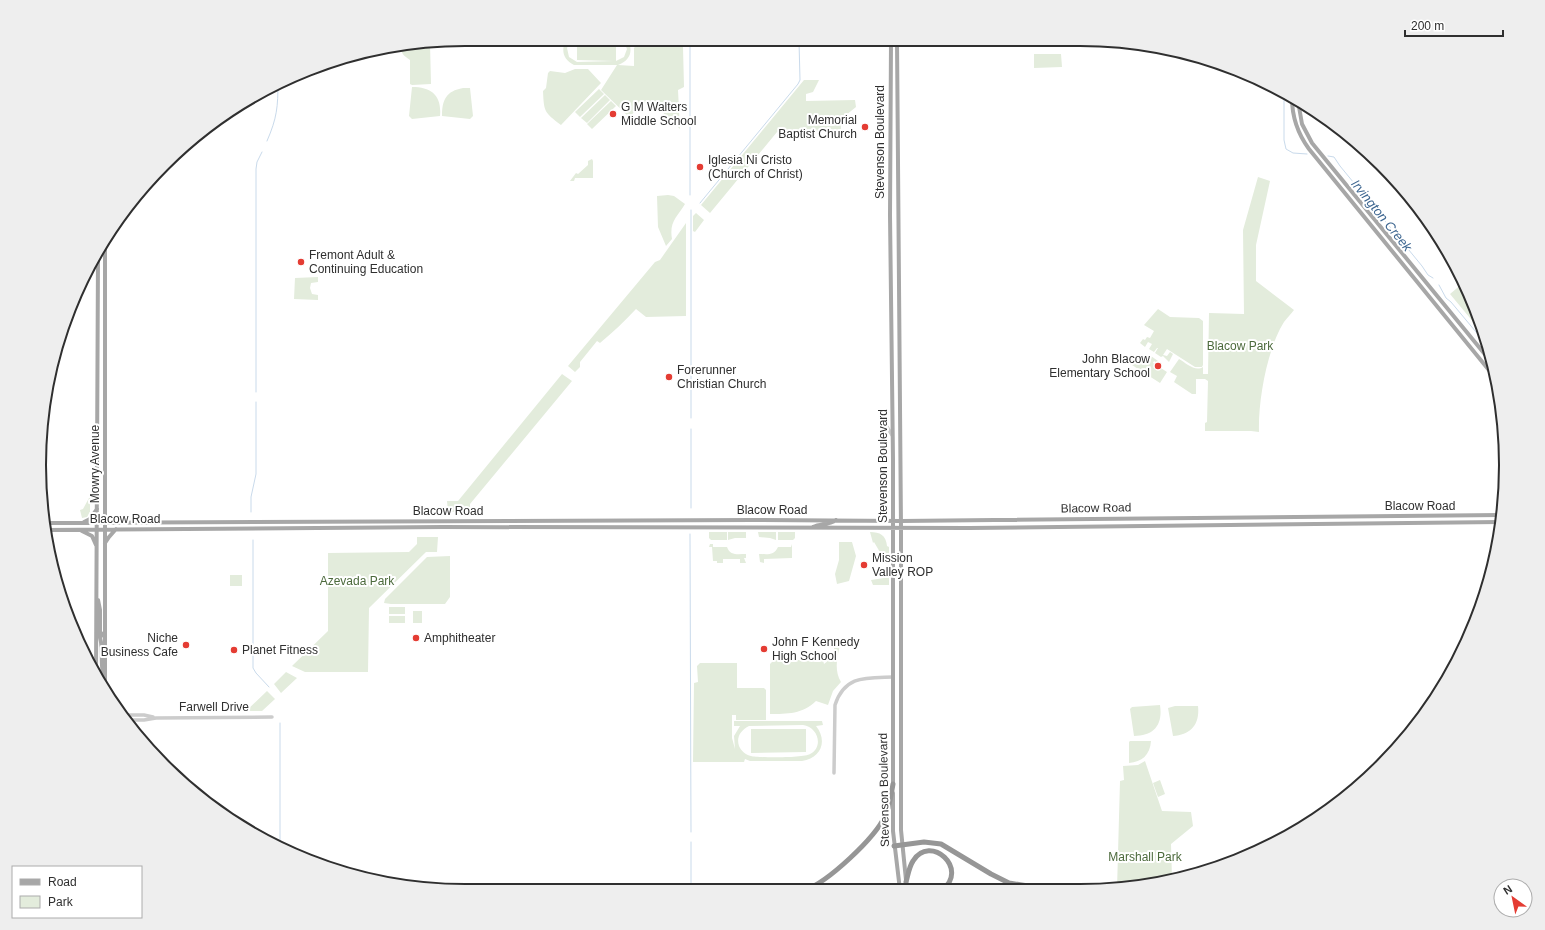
<svg xmlns="http://www.w3.org/2000/svg" width="1545" height="930" font-family="Arial,sans-serif">
<rect width="100%" height="100%" fill="#fff"/>
<!-- green -->
<path fill="#e3ecdc" fill-rule="evenodd" d="M 565,42 L 570,42 L 567,48 L 569,57 L 577,62 L 614,61 L 577,60 L 577,42 L 616,42 L 616,61 L 624,57 L 627,49 L 624,42 L 629,42 C 633,53 629,61 618,65 L 634,66 L 634,48 L 637,44 L 683,47 L 684,87 L 678,90 L 680,129 L 652,102 L 644,103 L 629,117 L 601,90 L 617,65 L 574,65 C 564,60 561,52 565,42 Z
M 409,43 L 430,43 L 431,84 L 412,85 L 410,84 L 410,60 C 403,55 401,54 401,45 Z
M 1034,54 L 1061,54 L 1062,67 L 1034,68 Z
M 575,69 L 588,69 L 601,83 L 561,125 C 544,112 544,112 543,91 L 546,88 L 548,73 L 550,71 L 565,73 Z
M 804,80 L 819,80 L 813,92 L 806,94 L 806,101 L 855,100 L 856,107 L 841,119 L 841,132 L 777,132 L 710,213 L 701,205 Z
M 412,87 C 432,87 442,96 440,116 L 412,119 L 409,116 Z
M 463,88 L 470,88 L 473,116 L 470,119 L 442,116 C 442,100 446,91 463,88 Z
M 599,89 L 604,94 L 580,117 L 575,112 Z
M 605,95 L 610,100 L 587,123 L 581,118 Z
M 611,101 L 616,106 L 592,129 L 587,124 Z
M 592,159 L 593,161 L 593,178 L 575,178 L 574,181 L 570,181 L 576,173 L 578,174 L 588,165 L 588,161 Z
M 1258,177 L 1270,181 L 1256,245 L 1256,281 L 1294,310 C 1291,314 1287,318 1284,322 C 1267,349 1258,401 1259,432 L 1251,431 L 1205,431 L 1205,423 L 1207,422 L 1208,381 L 1205,379 L 1196,379 L 1196,394 L 1192,394 L 1174,382 L 1177,376 L 1170,372 L 1179,359 C 1186,363 1195,372 1203,367 L 1203,374 L 1208,374 L 1209,313 L 1244,314 L 1243,230 Z
M 668,195 L 674,196 L 685,204 C 677,217 669,222 672,239 L 666,246 L 658,227 L 657,196 Z
M 696,213 L 704,220 L 695,232 L 693,231 L 693,216 Z
M 686,223 L 686,316 L 646,317 L 636,309 C 625,321 613,332 600,343 L 597,341 L 580,362 L 580,367 L 575,372 L 568,366 L 655,262 L 660,260 Z
M 318,277 L 318,282 L 311,283 L 310,288 L 312,294 L 318,295 L 318,300 L 294,299 L 295,278 Z
M 1463,283 L 1474,302 L 1484,335 L 1450,294 Z
M 1158,309 L 1170,317 L 1199,318 L 1203,321 L 1203,365 L 1202,367 L 1195,367 L 1167,349 L 1163,355 L 1167,356 L 1170,352 L 1173,354 L 1169,362 L 1163,356 L 1161,357 L 1155,353 L 1158,348 L 1157,348 L 1154,352 L 1149,349 L 1152,344 L 1148,342 L 1145,347 L 1140,343 L 1143,339 L 1145,340 L 1147,337 L 1150,338 L 1154,331 L 1144,325 Z
M 1139,354 L 1148,360 L 1151,356 L 1158,361 L 1157,363 L 1154,361 L 1153,363 L 1167,372 L 1160,383 L 1132,365 Z
M 562,374 L 572,381 L 470,504 L 470,512 L 448,512 L 447,501 L 458,501 Z
M 89,498 L 90,498 L 90,512 L 87,517 L 82,518 L 80,510 L 83,509 Z
M 709,532 L 727,532 L 727,540 L 711,540 L 709,538 Z
M 728,532 L 746,532 L 746,538 L 735,538 L 728,540 Z
M 758,532 L 776,532 L 776,540 L 770,538 L 759,537 Z
M 778,532 L 795,532 L 795,538 L 793,540 L 778,540 Z
M 870,532 C 880,532 886,535 887,546 L 889,547 L 889,560 L 887,564 L 881,562 L 881,554 L 874,542 L 873,543 Z
M 417,537 L 438,537 L 437,552 L 426,552 L 369,608 L 368,672 L 305,672 L 292,666 L 328,631 L 328,553 L 409,552 L 417,544 Z
M 839,542 L 852,542 L 856,556 L 849,581 L 837,584 L 835,574 L 839,560 Z
M 710,544 L 713,544 L 713,547 L 727,547 C 730,556 738,554 746,554 L 746,558 L 744,558 L 746,563 L 740,563 L 740,559 L 723,559 L 723,563 L 717,563 L 717,561 L 713,561 L 712,547 L 709,547 Z
M 792,544 L 792,558 L 764,559 L 764,563 L 760,562 L 759,554 C 767,554 774,556 778,547 L 791,547 Z
M 450,556 L 450,597 L 445,604 L 391,604 L 384,603 L 385,599 L 427,557 Z
M 887,565 L 889,566 L 889,585 L 873,585 L 871,580 L 884,578 Z
M 230,575 L 242,575 L 242,586 L 230,586 Z
M 389,607 L 405,607 L 405,614 L 389,614 Z
M 413,611 L 422,611 L 422,623 L 413,623 Z
M 389,616 L 405,616 L 405,623 L 389,623 Z
M 837,638 L 837,645 L 840,645 C 837,658 834,670 841,682 L 833,691 L 828,705 L 816,701 C 803,714 787,714 770,714 L 770,664 L 774,660 L 823,660 L 824,664 L 829,660 L 834,659 L 834,639 Z
M 700,663 L 737,663 L 737,688 L 764,688 L 766,690 L 766,720 L 736,720 L 736,715 L 732,715 L 732,738 L 735,749 L 734,736 L 740,726 L 734,726 L 734,721 L 822,721 L 823,725 L 816,726 C 828,741 821,758 802,761 L 750,761 L 745,759 L 744,762 L 693,762 L 694,683 L 698,682 L 697,666 ZM 803,725 C 818,727 824,747 810,754 C 804,758 758,758 751,756 C 746,755 741,751 739,746 C 736,737 741,730 749,726 Z
M 286,672 L 297,678 L 281,693 L 274,684 Z
M 267,691 L 275,699 L 262,711 L 246,711 Z
M 1160,705 C 1163,725 1154,736 1134,736 L 1130,709 L 1132,707 Z
M 1175,706 L 1198,706 C 1200,724 1191,735 1173,736 L 1168,708 Z
M 751,729 L 806,729 L 806,752 L 751,753 Z
M 1130,741 L 1151,741 C 1150,755 1142,762 1129,763 L 1129,742 Z
M 1145,761 L 1162,811 L 1191,812 L 1193,826 L 1171,844 L 1172,879 L 1117,889 L 1120,781 L 1124,780 L 1123,766 L 1138,765 Z
M 1160,780 L 1165,794 L 1158,797 L 1153,783 Z"/>
<g fill="none" stroke-linecap="round" stroke-linejoin="round">
<!-- stream -->
<path stroke="#c9daeb" stroke-width="1" d="M 690,42 L 690,195
M 1284,95 L 1284,140 L 1286,149 L 1293,153 L 1307,154
M 267,141 C 277,118 278,107 278,82
M 1328,156 L 1334,157 L 1340,166 L 1422,266 L 1428,275 L 1433,278
M 700,203 L 798,84 L 800,80 L 799,41
M 691,210 L 691,418
M 1439,285 L 1446,298 L 1451,302 L 1486,344
M 256,392 L 256,169 L 257,162 L 262,152
M 691,429 L 691,508
M 251,512 L 251,497 L 256,474 L 256,402
M 690,534 L 691,832
M 253,540 L 253,668 L 256,673 L 269,687
M 280,844 L 280,723
M 689,890 L 691,883 L 691,842"/>
<!-- minor -->
<path stroke="#ccc" stroke-width="3.5" d="M 884,422 L 892,435
M 121,715 L 144,715 L 153,717
M 124,720 L 144,720 L 156,718 L 272,717
M 834,773 L 835,705 C 845,675 866,678 893,677"/>
<!-- major -->
<path stroke="#a7a7a7" stroke-width="4" d="M 891,41 L 890,215 L 893,459 L 893,786
M 897,41 L 901,528 L 901,830 L 907,890
M 1292,98 C 1292,117 1298,134 1309,149 L 1497,380
M 1298,101 L 1302,124 L 1312,143 L 1492,363
M 84,522 L 90,519 L 97,509
M 43,523 L 752,520 L 901,521 L 1501,515
M 813,527 C 821,523 828,526 836,520
M 45,530 L 443,527 L 969,528 L 1500,522
M 82,531 L 92,536 L 96,545
M 105,543 L 109,537 L 116,529
M 98,600 L 100,610 L 100,632 L 105,637
M 99,634 C 104,646 100,660 103,673
M 96,675 L 98,255
M 105,689 L 105,239
M 893,793 L 893,831 L 900,890"/>
<!-- highway -->
<path stroke="#969696" stroke-width="5" d="M 894,846 L 924,842 L 941,844 L 991,874 L 1009,883 L 1053,890
M 906,882 C 908,875 909,867 913,861 C 930,833 970,869 942,890
M 805,890 C 828,882 875,838 885,816 C 890,806 891,795 893,784"/>
</g>
<!-- markers -->
<g fill="#e43c33" stroke="#fff" stroke-width="1.5">
<circle cx="613" cy="114" r="4"/>
<circle cx="865" cy="127" r="4"/>
<circle cx="700" cy="167" r="4"/>
<circle cx="301" cy="262" r="4"/>
<circle cx="1158" cy="366" r="4"/>
<circle cx="669" cy="377" r="4"/>
<circle cx="864" cy="565" r="4"/>
<circle cx="416" cy="638" r="4"/>
<circle cx="186" cy="645" r="4"/>
<circle cx="764" cy="649" r="4"/>
<circle cx="234" cy="650" r="4"/>
</g>
<g text-anchor="middle" stroke-width="4" stroke-linejoin="round" paint-order="stroke">
<!-- poi labels -->
<g font-size="12" fill="#2f2f2f" stroke="#fff" text-anchor="start">
<text x="621" y="111">G M Walters<tspan x="621" dy="14">Middle School</tspan></text>
<text x="857" y="124" text-anchor="end">Memorial<tspan x="857" dy="14">Baptist Church</tspan></text>
<text x="708" y="164">Iglesia Ni Cristo<tspan x="708" dy="14">(Church of Christ)</tspan></text>
<text x="309" y="259">Fremont Adult &amp;<tspan x="309" dy="14">Continuing Education</tspan></text>
<text x="1150" y="363" text-anchor="end">John Blacow<tspan x="1150" dy="14">Elementary School</tspan></text>
<text x="677" y="374">Forerunner<tspan x="677" dy="14">Christian Church</tspan></text>
<text x="872" y="562">Mission<tspan x="872" dy="14">Valley ROP</tspan></text>
<text x="178" y="642" text-anchor="end">Niche<tspan x="178" dy="14">Business Cafe</tspan></text>
<text x="424" y="642">Amphitheater</text>
<text x="772" y="646">John F Kennedy<tspan x="772" dy="14">High School</tspan></text>
<text x="242" y="654">Planet Fitness</text>
</g>
<!-- street labels -->
<g font-size="12" fill="#2f2f2f" stroke="#fff">
<text transform="translate(880 142) rotate(-90)" y="4">Stevenson Boulevard</text>
<text transform="translate(95 464) rotate(-90)" y="4">Mowry Avenue</text>
<text transform="translate(883 466) rotate(-90)" y="4">Stevenson Boulevard</text>
<text x="1420" y="510">Blacow Road</text>
<text transform="translate(1096 508) rotate(-1)" y="4">Blacow Road</text>
<text x="772" y="514">Blacow Road</text>
<text x="448" y="515">Blacow Road</text>
<text x="125" y="523">Blacow Road</text>
<text x="214" y="711">Farwell Drive</text>
<text transform="translate(884 790) rotate(-91)" y="4">Stevenson Boulevard</text>
</g>
<!-- park labels -->
<g font-size="12" fill="#4c6a3c" stroke="#fff">
<text x="1240" y="350">Blacow Park</text>
<text x="357" y="585">Azevada Park</text>
<text x="1145" y="861">Marshall Park</text>
</g>
<!-- water labels -->
<g font-size="13" font-style="italic" fill="#3d6690" stroke="#fff">
<text transform="translate(1382 215) rotate(51)" y="5">Irvington Creek</text>
</g>
</g>
<!-- crop -->
<path d="M0 0H1545V930H0ZM465 46H1080A419 419 0 0 1 1499 465V465A419 419 0 0 1 1080 884H465A419 419 0 0 1 46 465V465A419 419 0 0 1 465 46Z" fill="#eee" fill-rule="evenodd"/>
<path fill="none" stroke="#2f2f2f" stroke-width="2" d="M465 46H1080A419 419 0 0 1 1499 465V465A419 419 0 0 1 1080 884H465A419 419 0 0 1 46 465V465A419 419 0 0 1 465 46Z"/>
<!-- legend -->
<rect x="12" y="866" width="130" height="52" fill="#ffffff" stroke="#acacac"/>
<rect x="20" y="879" width="20" height="6" fill="#a7a7a7" stroke="#acacac"/>
<text x="48" y="886" font-size="12" fill="#2f2f2f">Road</text>
<rect x="20" y="896" width="20" height="12" fill="#e3ecdc" stroke="#acacac"/>
<text x="48" y="906" font-size="12" fill="#2f2f2f">Park</text>
<!-- north arrow -->
<g transform="translate(1513 898) rotate(327)"><circle r="19" fill="#ffffff" stroke="#acacac"/>
<path d="M0-3L7 15L0 10L-7 15Z" fill="#e43c33"/>
<text y="-6" font-size="11" font-weight="bold" text-anchor="middle" fill="#2f2f2f">N</text>
</g>
<!-- scale -->
<path d="M1405 30v6h98v-6" fill="none" stroke="#2f2f2f" stroke-width="2"/>
<text x="1411" y="30" font-size="12" fill="#2f2f2f" stroke="#ffffff" stroke-width="3" paint-order="stroke">200 m</text>
</svg>
